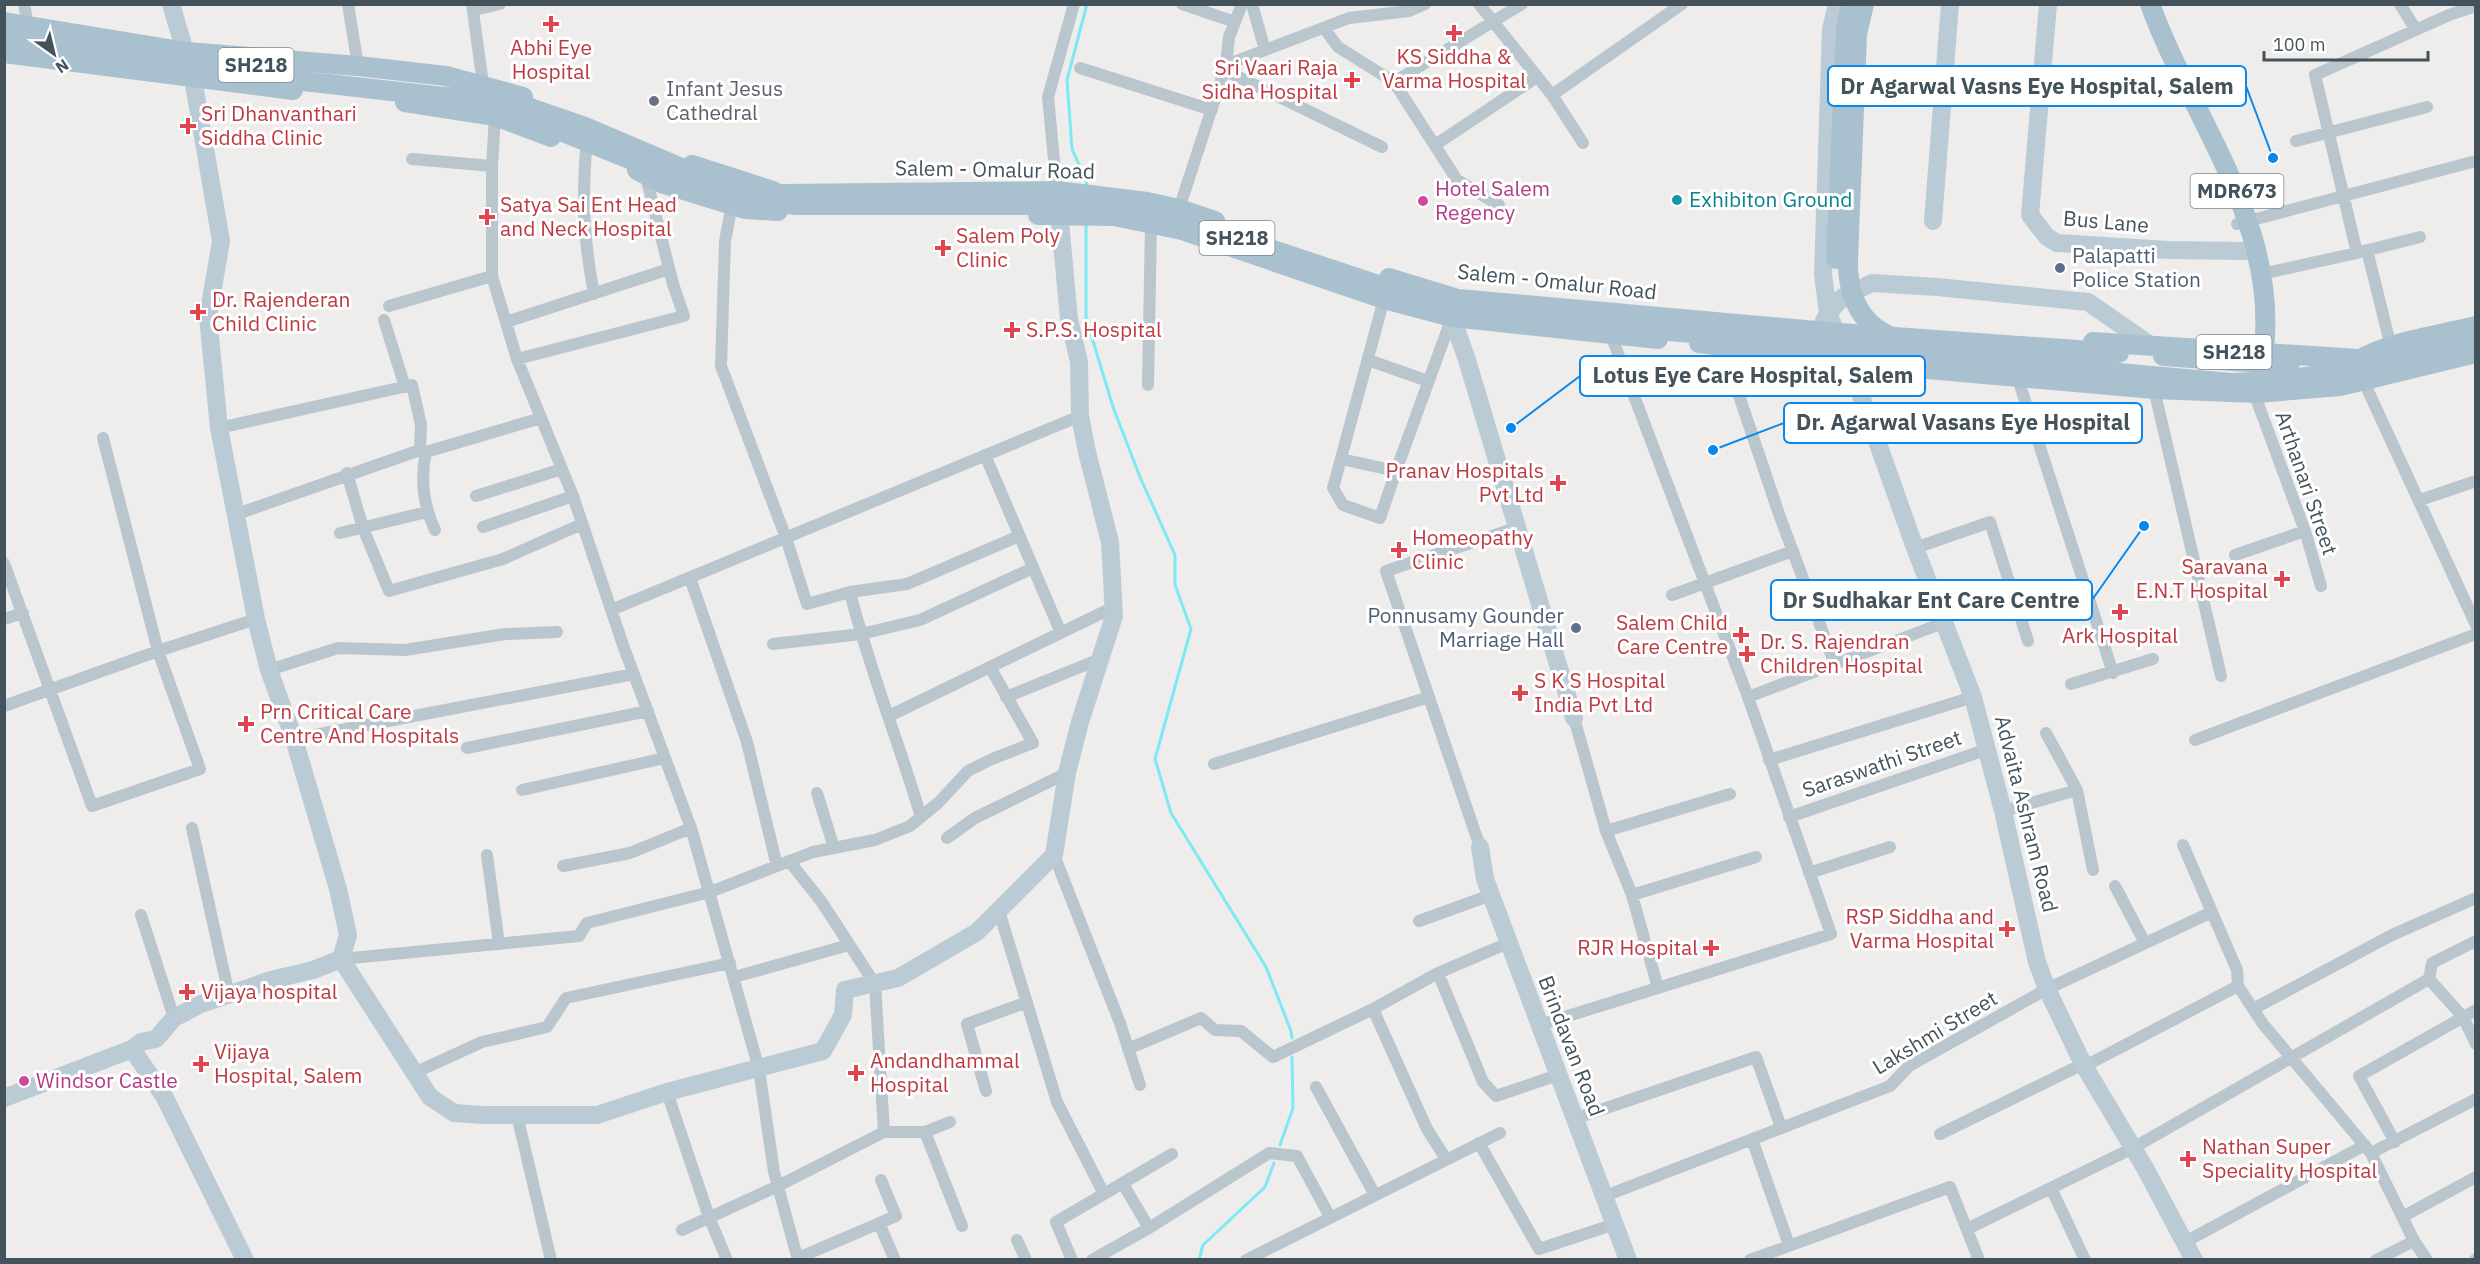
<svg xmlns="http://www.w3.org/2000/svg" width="2480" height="1264" font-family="'IBM Plex Sans',sans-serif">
<rect width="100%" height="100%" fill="#efecec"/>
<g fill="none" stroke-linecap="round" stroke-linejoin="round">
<!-- stream -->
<path stroke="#7de9f3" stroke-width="3" d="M 1087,186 L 1086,180 L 1072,149 L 1067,80 L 1087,4
M 1086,223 L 1086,318 L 1113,407 L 1140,477 L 1175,555 L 1175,585 L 1191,629 L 1155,759 L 1171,813 L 1266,967 L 1291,1031 L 1292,1038
M 1280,1145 L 1293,1108 L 1292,1057
M 1199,1260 L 1203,1245 L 1265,1187 L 1274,1163"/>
<!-- street -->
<path stroke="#b9c6cd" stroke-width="12" d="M 24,4 L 28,25
M 348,4 L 358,66
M 472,4 L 483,84
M 1182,4 L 1235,22
M 1252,4 L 1265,50
M 1479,4 L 1552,95 L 1682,4
M 2400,4 L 2416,30
M 474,10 L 500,4
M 1324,28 L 1338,47 L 1394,82 L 1457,180 L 1499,205
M 1226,65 L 1229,37 L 1242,4
M 1080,68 L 1212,110
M 1224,70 L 1382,147
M 1394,82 L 1522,4
M 1552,95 L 1583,143
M 495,116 L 492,166 L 492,276 L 517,359 L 573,496 L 623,645 L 691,828 L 759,1069 L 774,1172 L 798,1260
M 2296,141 L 2427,107
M 1435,145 L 1537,77
M 586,150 C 582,203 584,242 594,294
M 412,159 L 492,166
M 1057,191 L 1048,97 L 1074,4
M 732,205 L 725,241 L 721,366 L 786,538 L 807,604 L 850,592 L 907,584 L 1019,536
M 1179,209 L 1226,65 L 1349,18 L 1409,11 L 1425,4
M 2237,224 L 2476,161
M 2367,250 L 2391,347
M 2360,252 L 2420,237
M 2261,274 L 2357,253 L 2315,75 L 2449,15 L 2476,6
M 1384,299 L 1333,488 L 1343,505 L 1380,518 L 1396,471
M 389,306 L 492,276
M 384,320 L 405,387
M 506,322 L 669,269
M 1722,345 L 1779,514 L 1835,665
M 517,359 L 684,316 L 673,284 L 645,173
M 1368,360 L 1428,381
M 2017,376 L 2113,673
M 2364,382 L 2476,625
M 1148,385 L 1151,224
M 2154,389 L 2221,676
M 2257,393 L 2257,401 L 2305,531 L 2321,586
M 219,428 L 412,385 L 421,425 L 420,450
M 426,452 C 420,479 423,504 435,530
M 985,455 L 1061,633
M 1341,459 L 1396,471 L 1452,317
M 347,473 L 363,528 L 389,591 L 503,559 L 582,524
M 476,496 L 562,469
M 2420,500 L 2476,481
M 237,514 L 420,450 L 426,452 L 541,418
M 483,527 L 573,496
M 340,533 L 427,512
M 1915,548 L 1990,522 L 2028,641
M 2235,555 L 2305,531
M 4,563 L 92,806 L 200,769 L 158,651 L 103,438
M 690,578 L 747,742 L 777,866
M 850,592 C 869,669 899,742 921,817
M 1672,595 L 1793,551
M 611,610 L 1080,416
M 4,619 L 23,613
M 773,644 L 861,634 L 920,620 L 1033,568
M 269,670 L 338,648 L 405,650 L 505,634 L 557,632
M 2071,684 L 2153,659
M 1006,697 L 1100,659
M 1748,697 L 1943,623
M 4,706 L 158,651 L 256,619
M 889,716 L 1114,607
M 1574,718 L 1606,831 L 1632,895 L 1658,988
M 2046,733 L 2077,790 L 2093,870
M 294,739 L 634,674
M 2195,740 L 2476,634
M 467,748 L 648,711
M 1769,760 L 1973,697
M 1214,764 L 1429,697
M 522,790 L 665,758
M 817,793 L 834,848
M 2003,811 L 2077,790
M 1789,817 L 1988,749
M 192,828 L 229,995
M 1606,831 L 1730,794
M 947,838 L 975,818 L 1067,773
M 2183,845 L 2237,970 L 2238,986 L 2263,1024 L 2371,1153 L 2414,1241 L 2427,1260
M 1480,847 L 1386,571 L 1516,528
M 487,855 L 499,944
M 1054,855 L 1120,1023 L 1140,1085
M 563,866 L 630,853 L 691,828
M 1809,873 L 1890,847
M 2115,886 L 2145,943
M 1632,895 L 1756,857
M 999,911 L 1057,1102 L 1104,1194 L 1056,1222 L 1072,1260
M 141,915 L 174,1018
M 1419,921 L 1491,895
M 2476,941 L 2432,963 L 2429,979 L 2463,1017 L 2476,1044
M 341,959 L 579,936 L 587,923 L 710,892 L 813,852 L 875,840 L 910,826 L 938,803 L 968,771 L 992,759 L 1033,743 L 990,667
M 1438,973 L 1483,1082 L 1496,1096 L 1558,1075
M 734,977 L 849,945
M 1373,1009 L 1427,1129 L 1446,1159
M 2253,1009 L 2392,935 L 2476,898
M 1539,1025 L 1831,934 L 1748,697 L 1611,335
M 1128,1049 L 1201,1018 L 1215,1030 L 1241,1031 L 1273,1057 L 1373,1009 L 1438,973 L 1508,943
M 2085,1066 L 2238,986
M 414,1073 L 482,1042 L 547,1027 L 566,998 L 730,963
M 1316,1087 L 1375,1195
M 986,1091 L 967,1024 L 1027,1002
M 667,1092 L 709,1217 L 727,1260
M 517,1115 L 551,1260
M 1574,1119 L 1756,1057 L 1781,1127
M 884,1132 L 925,1132 L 950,1122
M 925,1132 L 962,1226
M 1940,1134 L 2083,1064
M 1752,1139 L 1789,1245
M 2395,1142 L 2359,1076 L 2476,1010
M 1479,1143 L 1539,1249 L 1615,1224
M 2371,1153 L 2476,1099
M 1123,1184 L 1149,1228
M 2051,1188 L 2085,1260
M 1104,1194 L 1172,1154
M 1605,1196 L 1890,1086 L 1909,1066 L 2047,989 L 2212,912
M 2402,1217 L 2476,1177
M 879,1223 L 895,1260
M 1967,1229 L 2133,1148 L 2429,979
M 682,1230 L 778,1186 L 884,1132 L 875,984 L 821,901 L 789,861
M 1017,1240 L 1026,1260
M 2185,1242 L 2365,1145
M 798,1258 L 896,1216 L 881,1180
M 1092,1260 L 1149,1228 L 1269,1153 L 1297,1156 L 1330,1217
M 1246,1260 L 1500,1133
M 1750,1260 L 1950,1187 L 1979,1260
M 2376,1260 L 2414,1241
M 2475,1260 L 2476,1259"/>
<!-- secondary -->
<path stroke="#bacbd6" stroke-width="18" d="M 1837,4 L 1831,29 L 1823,274 L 1828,313 L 1849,362 L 1915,548 L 1973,697 L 2003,811 L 2037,962 L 2047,989 L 2083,1064 L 2145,1168 L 2194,1260
M 2048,4 L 2030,215 L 2047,237 L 2057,243 L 2168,250 L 2245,251 L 2256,249
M 1933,221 L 1950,4
M 1452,317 L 1467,360 L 1574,718
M 1824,321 L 1828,313 L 1843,297 L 1872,283 L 1937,287 L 2088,302 L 2153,347
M 1480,847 L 1485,879 L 1628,1260
M 341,959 L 430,1097 L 454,1113 L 483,1115 L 597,1115 L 667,1092 L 823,1051 L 843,1015 L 845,990 L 898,978 L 977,932 L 1054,855 L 1067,773 L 1080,722 L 1114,616 L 1110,542 L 1087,452 L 1080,416 L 1079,362 L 1069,319 L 1058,200
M 132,1049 L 164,1096 L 245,1260
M 4,1098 L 132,1049 L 141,1042 L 156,1039 L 174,1018 L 201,1004 L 271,980 L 313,970 L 341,959 L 348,935 L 338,889 L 294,739 L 269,670 L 256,619 L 219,428 L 208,317 L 221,241 L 193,79 L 171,4"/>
<!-- primary -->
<path stroke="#a9c0ce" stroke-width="20" d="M 2150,4 C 2194,125 2287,232 2261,370
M 4,22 L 187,52 L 358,66 L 446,76 L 523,97
M 4,53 L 293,90
M 507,100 L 585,127 L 705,178
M 405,102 L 495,116 L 551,137
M 692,165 L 773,191
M 637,170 L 664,184 L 745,209 L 778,211
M 759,191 L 781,194 L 1057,191 L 1147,202 L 1179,209 L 1215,221
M 1038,215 L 1114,216 L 1182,230 L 1384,299 L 1452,317 L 1658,339
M 1836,259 L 1846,30 L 1851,4
M 1389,278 L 1458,299 L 1839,333 L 2119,353
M 1699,343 L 1849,362 L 2154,389 L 2257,393 L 2340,386 L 2476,353
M 2163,356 L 2248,362 L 2290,363
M 2355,362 C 2390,341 2436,336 2476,326"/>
<!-- primary-bridge -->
<path stroke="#a9c0ce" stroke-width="20" d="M 1864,4 L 1857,34 L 1848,259 C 1847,312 1873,339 1925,345
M 4,42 L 241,74 L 453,98 L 511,111 L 686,182 L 745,199 L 796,205 L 1094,205 L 1143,211 L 1192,223 L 1381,286 L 1435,302 L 1491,312 L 1656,330 L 1753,338 L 1837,348 L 2231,383 C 2319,381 2391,362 2476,340
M 2093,342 L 2374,360"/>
</g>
<!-- markers -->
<g fill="#e0444e" stroke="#fff" stroke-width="2">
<path d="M548 15h6v6h6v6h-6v6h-6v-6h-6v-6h6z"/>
<path d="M1451 24h6v6h6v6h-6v6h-6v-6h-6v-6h6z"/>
<path d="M1349 71h6v6h6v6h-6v6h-6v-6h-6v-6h6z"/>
<path d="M185 117h6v6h6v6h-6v6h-6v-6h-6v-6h6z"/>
<path d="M484 208h6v6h6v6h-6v6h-6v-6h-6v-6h6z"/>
<path d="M940 239h6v6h6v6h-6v6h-6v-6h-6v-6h6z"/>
<path d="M195 303h6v6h6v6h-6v6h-6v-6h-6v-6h6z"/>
<path d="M1009 321h6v6h6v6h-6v6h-6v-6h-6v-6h6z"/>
<path d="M1555 474h6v6h6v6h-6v6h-6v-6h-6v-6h6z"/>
<path d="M1396 541h6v6h6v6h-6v6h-6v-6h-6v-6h6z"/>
<path d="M2279 570h6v6h6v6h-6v6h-6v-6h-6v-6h6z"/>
<path d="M2117 603h6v6h6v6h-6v6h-6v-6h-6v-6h6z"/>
<path d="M1738 626h6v6h6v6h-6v6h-6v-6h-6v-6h6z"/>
<path d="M1744 645h6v6h6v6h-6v6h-6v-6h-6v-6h6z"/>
<path d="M1517 684h6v6h6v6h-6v6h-6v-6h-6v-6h6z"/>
<path d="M243 715h6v6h6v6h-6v6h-6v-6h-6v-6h6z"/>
<path d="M2004 920h6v6h6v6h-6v6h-6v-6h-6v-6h6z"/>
<path d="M1708 939h6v6h6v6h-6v6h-6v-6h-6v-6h6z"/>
<path d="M184 983h6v6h6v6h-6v6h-6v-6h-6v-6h6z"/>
<path d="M198 1055h6v6h6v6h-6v6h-6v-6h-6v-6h6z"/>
<path d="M853 1064h6v6h6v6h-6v6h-6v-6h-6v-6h6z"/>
<path d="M2185 1150h6v6h6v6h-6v6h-6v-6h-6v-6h6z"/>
</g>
<circle fill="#6b7280" stroke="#fff" stroke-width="2" cx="654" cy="101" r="6"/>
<circle fill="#0f9aa8" stroke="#fff" stroke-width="2" cx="1677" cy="200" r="6"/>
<g fill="#d1479c" stroke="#fff" stroke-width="2">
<circle cx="1423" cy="201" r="6"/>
<circle cx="24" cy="1081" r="6"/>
</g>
<g fill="#5c6f8a" stroke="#fff" stroke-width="2">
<circle cx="2060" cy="268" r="6"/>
<circle cx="1576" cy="628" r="6"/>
</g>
<g text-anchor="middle" stroke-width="6" stroke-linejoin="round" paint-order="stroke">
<!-- shield labels -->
<g fill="#fff" stroke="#7b868c" stroke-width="1.5">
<rect x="218.5" y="48" width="75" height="34" rx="4.5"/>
<rect x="2190.5" y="174" width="93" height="34" rx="4.5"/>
<rect x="1199.5" y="221" width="75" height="34" rx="4.5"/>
<rect x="2196.5" y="335" width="75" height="34" rx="4.5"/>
</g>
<g font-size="20" font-weight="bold" fill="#43525b">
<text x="256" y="72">SH218</text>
<text x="2237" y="198">MDR673</text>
<text x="1237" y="245">SH218</text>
<text x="2234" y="359">SH218</text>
</g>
<!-- health labels -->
<g font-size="21" fill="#be3a42" stroke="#fff" text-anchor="start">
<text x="551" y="55" text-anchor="middle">Abhi Eye<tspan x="551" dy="24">Hospital</tspan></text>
<text x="1454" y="64" text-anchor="middle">KS Siddha &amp;<tspan x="1454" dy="24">Varma Hospital</tspan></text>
<text x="1338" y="75" text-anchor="end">Sri Vaari Raja<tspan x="1338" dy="24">Sidha Hospital</tspan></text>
<text x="201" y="121">Sri Dhanvanthari<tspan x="201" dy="24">Siddha Clinic</tspan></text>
<text x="500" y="212">Satya Sai Ent Head<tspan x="500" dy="24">and Neck Hospital</tspan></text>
<text x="956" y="243">Salem Poly<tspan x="956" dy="24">Clinic</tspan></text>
<text x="212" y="307">Dr. Rajenderan<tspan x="212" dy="24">Child Clinic</tspan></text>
<text x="1026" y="337">S.P.S. Hospital</text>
<text x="1544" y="478" text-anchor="end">Pranav Hospitals<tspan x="1544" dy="24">Pvt Ltd</tspan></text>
<text x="1412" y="545">Homeopathy<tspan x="1412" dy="24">Clinic</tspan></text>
<text x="2268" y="574" text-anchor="end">Saravana<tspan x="2268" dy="24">E.N.T Hospital</tspan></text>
<text x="1728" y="630" text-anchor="end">Salem Child<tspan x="1728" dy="24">Care Centre</tspan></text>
<text x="2120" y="643" text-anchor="middle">Ark Hospital</text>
<text x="1760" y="649">Dr. S. Rajendran<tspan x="1760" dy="24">Children Hospital</tspan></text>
<text x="1534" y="688">S K S Hospital<tspan x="1534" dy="24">India Pvt Ltd</tspan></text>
<text x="260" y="719">Prn Critical Care<tspan x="260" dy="24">Centre And Hospitals</tspan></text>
<text x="1994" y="924" text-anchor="end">RSP Siddha and<tspan x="1994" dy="24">Varma Hospital</tspan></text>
<text x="1698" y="955" text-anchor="end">RJR Hospital</text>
<text x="201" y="999">Vijaya hospital</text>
<text x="214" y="1059">Vijaya<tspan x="214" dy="24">Hospital, Salem</tspan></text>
<text x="870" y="1068">Andandhammal<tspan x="870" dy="24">Hospital</tspan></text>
<text x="2202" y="1154">Nathan Super<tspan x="2202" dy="24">Speciality Hospital</tspan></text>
</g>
<!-- worship labels -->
<g font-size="21" fill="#5b616d" stroke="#fff" text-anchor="start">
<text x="666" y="96">Infant Jesus<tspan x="666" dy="24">Cathedral</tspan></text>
</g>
<!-- street labels -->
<g font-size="21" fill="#43525b" stroke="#fff">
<text transform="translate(995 170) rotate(1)" y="7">Salem - Omalur Road</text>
<text transform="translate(2106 222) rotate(5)" y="7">Bus Lane</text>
<text transform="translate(1557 282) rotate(6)" y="7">Salem - Omalur Road</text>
<text transform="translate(2306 483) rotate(71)" y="7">Arthanari Street</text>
<text transform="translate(1882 764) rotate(-19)" y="7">Saraswathi Street</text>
<text transform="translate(2026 814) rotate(76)" y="7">Advaita Ashram Road</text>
<text transform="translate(1935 1033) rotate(-31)" y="7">Lakshmi Street</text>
<text transform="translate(1571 1046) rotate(69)" y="7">Brindavan Road</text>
</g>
<!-- hotel labels -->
<g font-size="21" fill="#b23c85" stroke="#fff" text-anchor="start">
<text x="1435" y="196">Hotel Salem<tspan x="1435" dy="24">Regency</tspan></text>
<text x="36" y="1088">Windsor Castle</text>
</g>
<!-- culture labels -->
<g font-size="21" fill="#0d838f" stroke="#fff" text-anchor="start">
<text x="1689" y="207">Exhibiton Ground</text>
</g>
<!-- service labels -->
<g font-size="21" fill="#4e5e75" stroke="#fff" text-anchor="start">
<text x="2072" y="263">Palapatti<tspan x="2072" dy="24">Police Station</tspan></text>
<text x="1564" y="623" text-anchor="end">Ponnusamy Gounder<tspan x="1564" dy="24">Marriage Hall</tspan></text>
</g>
</g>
<!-- callouts -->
<path fill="none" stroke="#0887ec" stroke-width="2" d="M2273 158L2246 86M1511 428L1580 376M1713 450L1784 423M2144 526L2092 600"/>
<g fill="#0887ec" stroke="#fff" stroke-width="2">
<circle cx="2273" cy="158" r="6"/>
<circle cx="1511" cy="428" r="6"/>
<circle cx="1713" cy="450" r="6"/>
<circle cx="2144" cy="526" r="6"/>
</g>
<g fill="#fff" stroke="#0887ec" stroke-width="2">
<rect x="1828" y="66" width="418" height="40" rx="6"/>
<rect x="1580" y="356" width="345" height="40" rx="6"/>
<rect x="1784" y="403" width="358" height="40" rx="6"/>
<rect x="1771" y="580" width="321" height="40" rx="6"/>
</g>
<g font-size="22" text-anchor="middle" font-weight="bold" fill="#43525b">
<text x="2037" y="94">Dr Agarwal Vasns Eye Hospital, Salem</text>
<text x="1753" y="383">Lotus Eye Care Hospital, Salem</text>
<text x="1963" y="430">Dr. Agarwal Vasans Eye Hospital</text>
<text x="1931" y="608">Dr Sudhakar Ent Care Centre</text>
</g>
<!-- border -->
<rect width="2480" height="1264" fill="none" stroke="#43525b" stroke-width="12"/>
<!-- north arrow -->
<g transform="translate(54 54) rotate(146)" stroke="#ffffff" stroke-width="4.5" paint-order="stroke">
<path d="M0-4.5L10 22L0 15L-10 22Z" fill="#43525b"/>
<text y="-9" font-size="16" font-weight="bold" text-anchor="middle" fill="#43525b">N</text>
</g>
<!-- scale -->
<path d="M2264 51v9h164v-9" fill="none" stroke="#43525b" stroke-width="3"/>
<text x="2273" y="51" font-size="18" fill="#43525b" stroke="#ffffff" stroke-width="4.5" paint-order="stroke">100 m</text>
</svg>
